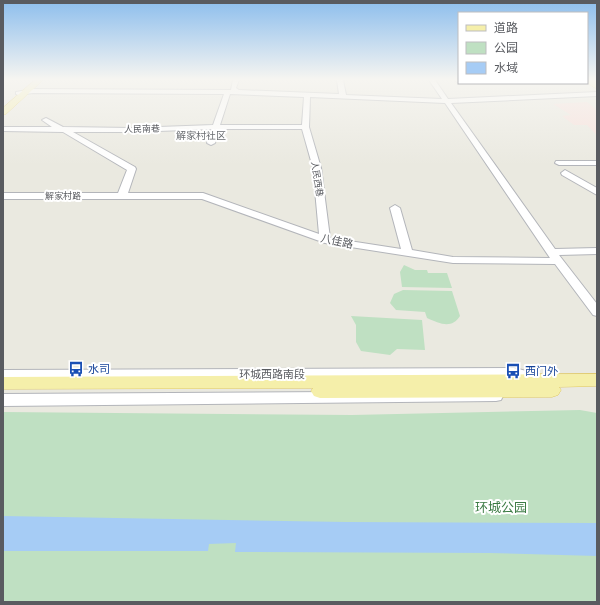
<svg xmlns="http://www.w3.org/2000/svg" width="600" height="605" font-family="'Noto Sans','Noto Sans SC',sans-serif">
<rect width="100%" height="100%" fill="#eae9e0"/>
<!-- medical -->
<path fill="#f7e1dc" d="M 587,102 L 597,110 L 597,135 L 587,125 L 574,125 L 562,116 L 571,115 L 553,104 Z"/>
<!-- green -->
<path fill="#bfe0c2" d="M 404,265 L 415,270 L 427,270 L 428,273 L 447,273 L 452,288 L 402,287 L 400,272 Z
M 403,290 L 452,291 L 460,316 C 452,329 440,324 427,318 L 425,312 L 396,310 L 390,303 L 394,294 Z
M 351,316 L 422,320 L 425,350 L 397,349 L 390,355 L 361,351 L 356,342 L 356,325 Z
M 580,410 L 597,413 L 597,602 L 3,602 L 3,412 L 352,415 Z"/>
<!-- water -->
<path fill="#a6ccf5" d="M 3,516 L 346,522 L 597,523 L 597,556 L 490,553 L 235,552 L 236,543 L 209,544 L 208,551 L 3,551 Z"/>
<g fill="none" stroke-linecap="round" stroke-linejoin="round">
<!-- minor casing -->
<g stroke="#b3b5ba" stroke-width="2">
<path id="minor" d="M 233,80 L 239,80 L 236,88 L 239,90 L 339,94 L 337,80 L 343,80 L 346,95 L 442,99 L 429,80 L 435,80 L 448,99 L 597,92 L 597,96 L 451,103 L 555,249 L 597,248 L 597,254 L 559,255 L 597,304 L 597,316 L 593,315 L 555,264 L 453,263 L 325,243 L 202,199 L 3,199 L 3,193 L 118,193 L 127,170 L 63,132 L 3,131 L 3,127 L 52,127 L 42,120 L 46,118 L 63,127 L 132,128 L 213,125 L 224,94 L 33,93 L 18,95 L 16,94 L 16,92 L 33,89 L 231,90 ZM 230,94 L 304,97 L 302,125 L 220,125 ZM 310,97 L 445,103 L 550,258 L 453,257 L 412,250 L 400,208 L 395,205 L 390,208 L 401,249 L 330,238 L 321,168 L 309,127 ZM 212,129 L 207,143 L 211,145 L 215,143 L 219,129 L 302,129 L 313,168 L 319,234 L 203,193 L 128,193 L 136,169 L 135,167 L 73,132 L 132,132 Z
M 454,80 L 459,80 L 459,83 Z
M 556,161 L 597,161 L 597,165 L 559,165 L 555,163 Z
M 565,170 L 597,188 L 597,195 L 562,175 L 561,173 Z
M 514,368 L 539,374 L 541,378 L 539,382 L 534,383 L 514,378 L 3,380 L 3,370 Z
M 496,391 L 501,392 L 503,396 L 501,400 L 496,401 L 3,406 L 3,394 Z"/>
</g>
<!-- major casing -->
<g stroke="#e0c863" stroke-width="1">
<path id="major" d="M 35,80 L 43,80 L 6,114 L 3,115 L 3,108 Z
M 587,80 L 593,80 L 597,83 L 597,89 L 587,83 Z
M 597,374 L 597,386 L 559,387 L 561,390 L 558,395 L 552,397 L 320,398 L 314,396 L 311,391 L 313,388 L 3,389 L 3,377 Z"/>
</g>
<!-- minor -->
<use href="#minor" fill="#fff" fill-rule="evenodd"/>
<!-- major -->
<use href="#major" fill="#f5efaa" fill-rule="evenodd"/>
</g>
<!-- sky -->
<linearGradient id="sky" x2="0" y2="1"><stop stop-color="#8dbeed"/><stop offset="0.48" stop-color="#f6f5f1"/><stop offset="1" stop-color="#f6f5f1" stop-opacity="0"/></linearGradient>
<rect width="600" height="165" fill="url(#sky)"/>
<!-- icons -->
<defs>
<g id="bus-bare" transform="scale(1.2)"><path d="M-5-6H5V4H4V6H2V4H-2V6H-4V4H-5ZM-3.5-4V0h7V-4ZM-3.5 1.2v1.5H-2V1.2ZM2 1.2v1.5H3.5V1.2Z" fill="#1a4fb4" stroke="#fff" stroke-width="2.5" paint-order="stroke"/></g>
</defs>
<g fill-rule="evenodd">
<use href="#bus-bare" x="76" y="369"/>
<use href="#bus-bare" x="513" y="371"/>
</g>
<g text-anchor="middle" stroke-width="4" stroke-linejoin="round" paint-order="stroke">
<!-- far-street labels -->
<g font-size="9" fill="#595b60" stroke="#fff">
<text transform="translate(142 129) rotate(-1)" y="3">人民南巷</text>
<text transform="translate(317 179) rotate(81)" y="3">人民西巷</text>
<text x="63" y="199">解家村路</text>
</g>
<!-- far-neighbourhood labels -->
<g font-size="10" fill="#6a6d71" stroke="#fff">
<text x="201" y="139">解家村社区</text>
</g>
<!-- street labels -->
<g font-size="11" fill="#595b60" stroke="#fff">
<text transform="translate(337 241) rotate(12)" y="4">八佳路</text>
<text x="272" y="378">环城西路南段</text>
</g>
<!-- transit labels -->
<g font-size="11" fill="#164399" stroke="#fff" text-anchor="start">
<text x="88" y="373">水司</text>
<text x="525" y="375">西门外</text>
</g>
<!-- near-park labels -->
<g font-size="13" fill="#3c7b44" stroke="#fff">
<text x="501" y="512">环城公园</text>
</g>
</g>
<!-- border -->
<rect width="600" height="605" fill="none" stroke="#595b60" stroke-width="8"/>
<!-- legend -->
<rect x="458" y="12" width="130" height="72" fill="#ffffff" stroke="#bdbdbf"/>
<rect x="466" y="25" width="20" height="6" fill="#f5efaa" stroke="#bdbdbf"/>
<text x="494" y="32" font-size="12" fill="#595b60">道路</text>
<rect x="466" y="42" width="20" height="12" fill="#bfe0c2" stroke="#bdbdbf"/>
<text x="494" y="52" font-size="12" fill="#595b60">公园</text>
<rect x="466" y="62" width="20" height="12" fill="#a6ccf5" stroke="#bdbdbf"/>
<text x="494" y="72" font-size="12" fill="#595b60">水域</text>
</svg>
